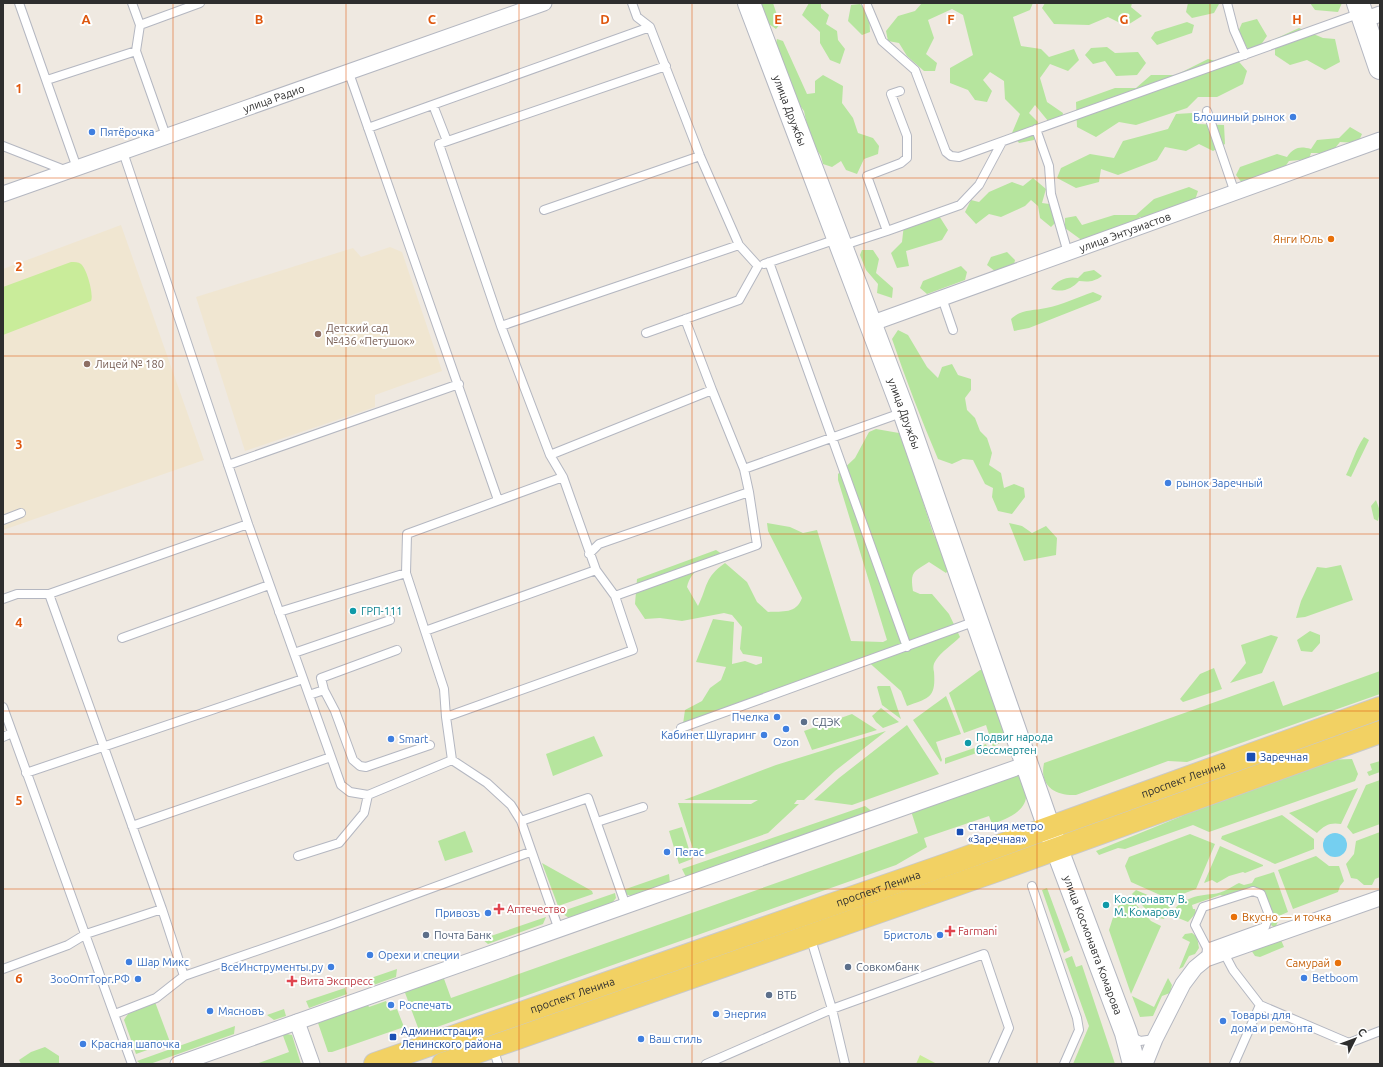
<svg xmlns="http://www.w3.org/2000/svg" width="1383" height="1067" font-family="Ubuntu,sans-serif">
<rect width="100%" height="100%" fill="#efe9e1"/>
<!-- education -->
<path fill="#f0e6d1" d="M 121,225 L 204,460 L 3,530 L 3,269 Z
M 390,247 L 402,252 L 442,371 L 375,395 L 375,407 L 245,451 L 196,297 L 353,248 L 361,257 Z"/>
<!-- green -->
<path fill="#b6e59e" d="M 761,3 L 773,3 L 780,24 L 776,29 L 769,24 Z
M 809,3 L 821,3 L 821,8 L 829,15 L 826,24 L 837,31 L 838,40 L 845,49 L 840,64 L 830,60 L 820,43 L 820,32 L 802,15 Z
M 922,3 L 1033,3 L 1030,10 L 1013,17 L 1021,46 L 1041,49 L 1049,57 L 1074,49 L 1079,60 L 1068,71 L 1050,64 L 1040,78 L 1047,102 L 1063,113 L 1061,124 L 1053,127 L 1035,105 L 1029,113 L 1038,122 L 1034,140 L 1019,143 L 1012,133 L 1020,114 L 1005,99 L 1004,81 L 990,72 L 983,80 L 992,91 L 987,102 L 975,100 L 968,90 L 950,83 L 950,68 L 973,55 L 963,15 L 952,9 L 928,20 L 934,38 L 926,54 L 937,63 L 935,71 L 924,71 L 907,56 L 899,43 L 888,41 L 886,31 L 898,16 L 915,11 Z
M 1045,3 L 1132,3 L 1131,7 L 1142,16 L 1126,26 L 1108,17 L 1089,25 L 1054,24 L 1042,8 Z
M 1188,3 L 1218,3 L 1219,4 L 1214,13 L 1192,18 L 1186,12 Z
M 1310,3 L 1342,3 L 1338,12 L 1315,10 Z
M 860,4 L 869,12 L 870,32 L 862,35 L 848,21 L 851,5 Z
M 1257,19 L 1267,36 L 1260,46 L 1248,49 L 1238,32 L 1242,23 Z
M 1187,22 L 1194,25 L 1192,33 L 1157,45 L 1151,38 L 1155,32 Z
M 1299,28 L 1323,38 L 1335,39 L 1340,62 L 1325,70 L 1307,60 L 1290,65 L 1275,55 L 1275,39 Z
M 777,39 L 783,41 L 807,94 L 815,93 L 815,81 L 823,75 L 843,86 L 842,103 L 853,118 L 858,133 L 873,138 L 879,146 L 878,154 L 864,159 L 857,174 L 846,170 L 841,161 L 832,167 L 823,164 L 821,156 L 814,146 L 809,135 L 804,111 L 798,103 L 776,43 Z
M 1107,47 L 1115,53 L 1138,52 L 1146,63 L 1137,75 L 1116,76 L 1105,61 L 1093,64 L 1085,55 L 1091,48 Z
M 1234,56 L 1247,71 L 1243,84 L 1217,97 L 1198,97 L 1187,108 L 1136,125 L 1119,122 L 1096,137 L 1077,127 L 1076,102 L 1115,88 L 1136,88 L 1151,75 L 1176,75 L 1208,59 L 1219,62 Z
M 1192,113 L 1197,124 L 1224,125 L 1225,144 L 1213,151 L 1199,144 L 1186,151 L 1165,147 L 1157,160 L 1118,175 L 1101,169 L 1099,182 L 1076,188 L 1057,178 L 1061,168 L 1090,154 L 1114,158 L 1123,141 L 1168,129 L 1176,114 Z
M 1350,127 L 1362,134 L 1358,143 L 1340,142 L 1331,153 L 1311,153 L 1309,159 L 1289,161 L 1280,174 L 1242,183 L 1236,175 L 1240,167 L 1277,154 L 1287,157 C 1294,147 1300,146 1311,149 L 1317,140 L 1339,138 Z
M 1033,178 L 1046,189 L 1042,203 L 1057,205 L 1060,218 L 1051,227 L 1040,218 L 1038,206 L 1031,200 L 1025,206 L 1001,217 L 989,214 L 976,224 L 965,212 L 971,200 L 979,202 L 989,192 L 1012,182 L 1023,186 Z
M 1189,187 L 1198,191 L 1195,200 L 1154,218 L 1140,217 L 1128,230 L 1087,244 L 1065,228 L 1065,218 L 1076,216 L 1082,225 L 1114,215 L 1136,215 L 1154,199 Z
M 936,211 L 948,230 L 942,240 L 906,251 L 909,266 L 897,268 L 891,253 L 902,242 L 904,224 Z
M 862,250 L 873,250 L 879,259 L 876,273 L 893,288 L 892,298 L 877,293 L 878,284 L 866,270 L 860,255 Z
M 1007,252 L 1015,260 L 1013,269 L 1000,275 L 987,265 L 991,257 Z
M 961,266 L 967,272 L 965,280 L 927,294 L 920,288 L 923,281 Z
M 1094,270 L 1102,276 C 1094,282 1088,282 1079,281 C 1072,289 1062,293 1051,289 C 1057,280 1067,276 1078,278 L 1084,272 Z
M 1093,292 L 1102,296 L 1100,300 L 1029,328 L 1014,331 L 1011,319 C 1021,309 1033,311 1046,308 C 1062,305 1078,297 1093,292 Z
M 898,330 L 908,335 L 927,367 L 938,378 L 942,367 L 952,364 L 958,375 L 971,379 L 971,390 L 965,398 L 967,410 L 975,418 L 980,431 L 987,438 L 992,453 L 989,465 L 1001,473 L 1004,488 L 1014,484 L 1024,488 L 1025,497 L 1012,514 L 998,511 L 992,497 L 993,488 L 985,484 L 973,460 L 963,459 L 952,464 L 938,459 C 921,419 906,380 892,339 Z
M 876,429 L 899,433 L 903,439 L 933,533 L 950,568 L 946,573 L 929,562 C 913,572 910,572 913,591 L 920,594 L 932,594 L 949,614 L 960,637 C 953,644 941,652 936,660 C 933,664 933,668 934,672 C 936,698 929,698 907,706 L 901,691 L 865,659 L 683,724 L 685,710 L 702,701 L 710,688 L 721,680 L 726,667 L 696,662 L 713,619 L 734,622 L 732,664 L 745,661 L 756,665 L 762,663 L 762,657 L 743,654 L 740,649 L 742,627 L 732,615 L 724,613 L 682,621 L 660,618 L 645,619 L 635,604 L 637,579 L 716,550 L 722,554 C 707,563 691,569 687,587 L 698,606 C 708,586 704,578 725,563 L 747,582 L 757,602 L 768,612 C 783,611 796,614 802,598 L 768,531 L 767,523 L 790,527 L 803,533 L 817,530 L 851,641 L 883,642 L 887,640 L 838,480 L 838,474 L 855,458 L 869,432 Z
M 1364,437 L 1369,440 L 1351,477 L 1346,475 C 1353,461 1355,450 1364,437 Z
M 1376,500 L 1380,511 L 1378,521 L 1374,519 L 1371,506 Z
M 1009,523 L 1022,526 L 1032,533 L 1046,526 L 1057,538 L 1056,555 L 1024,561 Z
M 1341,565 L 1353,600 L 1305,617 L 1296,618 L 1301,601 L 1317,567 L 1326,568 Z
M 1310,631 L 1320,635 L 1320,643 L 1312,652 L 1301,651 L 1297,640 Z
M 1271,635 L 1278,637 L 1262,673 L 1230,683 L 1246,663 L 1241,645 Z
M 1214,668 L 1222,689 L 1183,702 L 1180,699 L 1200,674 Z
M 980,670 L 983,670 L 1006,737 L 1005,740 L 993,747 L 986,725 L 964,733 L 949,693 Z
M 1380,671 L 1380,694 L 1187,762 L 1168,761 L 1076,795 C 1055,796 1039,786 1044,763 L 1274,681 L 1283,706 Z
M 878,686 L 890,686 L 901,719 L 882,705 L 877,687 Z
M 946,696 L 961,734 L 936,742 L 942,760 L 941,762 L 913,720 Z
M 881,708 L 899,722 L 883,728 L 876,722 L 872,716 Z
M 852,714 L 877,730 L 812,750 L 804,731 Z
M 907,725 L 939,774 L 852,805 L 814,800 L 839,778 Z
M 886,731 L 835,771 L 804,800 L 797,800 L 794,804 L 799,804 L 768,833 L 696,858 L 678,803 L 751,804 L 758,800 L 684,800 L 776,765 Z
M 594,736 L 603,756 L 553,776 L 546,754 Z
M 986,744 L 988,749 L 945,764 L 945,758 Z
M 1352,759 L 1358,774 L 1355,781 L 1209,832 L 1193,825 L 1125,849 L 1118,848 L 1099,855 L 1096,851 L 1182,816 L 1210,802 L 1326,760 Z
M 1380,761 L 1380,772 L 1369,776 L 1367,772 L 1372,770 L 1370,764 Z
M 1011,776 L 1018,776 L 1022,778 C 1023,784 1027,791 1026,797 C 1025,812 1005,820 992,824 L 989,816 L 924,838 L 927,847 L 896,865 L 420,1033 L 404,990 L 443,976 L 451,998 L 918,833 L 911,811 Z
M 1380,780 L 1380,824 L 1353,834 L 1347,827 L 1366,785 Z
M 1358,788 L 1341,824 C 1331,822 1324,825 1317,833 L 1289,813 Z
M 865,806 L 873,812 L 686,877 L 682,869 Z
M 1282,815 L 1314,839 L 1314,849 L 1275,864 L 1221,839 L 1222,836 Z
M 682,827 L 692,859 L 679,864 L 669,831 Z
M 465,831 L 473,852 L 445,861 L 438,841 Z
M 1380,832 L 1380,877 L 1375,879 L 1372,885 L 1364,885 L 1357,879 L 1351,878 L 1346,864 L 1354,854 L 1356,841 Z
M 1190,834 L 1215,844 L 1196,889 L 1169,899 L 1131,882 L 1125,866 L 1129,857 Z
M 1220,846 L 1263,865 L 1263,866 L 1245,873 L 1243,872 L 1229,876 L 1217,883 L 1212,880 L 1204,883 Z
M 1316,856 L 1329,866 L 1339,866 L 1344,881 L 1340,886 L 1338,892 L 1293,909 L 1278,870 Z
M 542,863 L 592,891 L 593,894 L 558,906 Z
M 1274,872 L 1288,912 L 1281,915 L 1275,928 L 1271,925 L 1272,913 L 1264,894 L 1227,897 L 1220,895 L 1192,905 L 1193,909 L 1195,909 L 1196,913 L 1188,922 L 1171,915 C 1178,899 1198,895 1213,894 C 1223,893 1231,887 1239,883 L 1244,885 L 1252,883 L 1255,878 Z
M 669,874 L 670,883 L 631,896 L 625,894 L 623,890 Z
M 1047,888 L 1070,950 L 1064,953 L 1042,890 Z
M 1136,890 L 1171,905 L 1164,919 L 1153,917 L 1132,894 Z
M 615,893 L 616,898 L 612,903 L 569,918 L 560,912 Z
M 1129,897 L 1151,921 L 1161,926 L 1131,994 L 1109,930 L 1116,908 Z
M 546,917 L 543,924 L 488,944 L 482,939 Z
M 1192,933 L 1197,937 L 1199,948 L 1195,954 L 1189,956 L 1183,967 L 1179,969 L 1190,942 L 1182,938 L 1185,934 Z
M 1281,940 L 1284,947 L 1260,957 L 1255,956 L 1251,950 Z
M 1072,956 L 1076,967 L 1082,965 L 1115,1064 L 1073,1064 L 1089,1026 L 1065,959 Z
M 397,969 L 396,977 L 368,987 L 365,980 Z
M 1168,978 L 1172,985 L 1170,993 L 1162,996 L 1153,1016 L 1140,1017 L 1132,996 L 1154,1007 Z
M 345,988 L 347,994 L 309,1008 L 306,1001 Z
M 386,1001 L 390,1011 L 397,1009 L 404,1027 L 332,1052 L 328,1052 L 318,1023 L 322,1019 L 367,1003 L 369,1007 Z
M 155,1002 L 170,1042 L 136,1054 L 124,1020 C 130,1008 143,1006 155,1002 Z
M 284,1009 L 286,1016 L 274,1020 L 267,1015 Z
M 235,1026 L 234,1034 L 150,1064 L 141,1064 L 137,1061 Z
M 282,1033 L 292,1035 L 301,1064 L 256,1064 L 289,1052 Z
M 45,1047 L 59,1056 L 59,1064 L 21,1064 L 19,1060 L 31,1052 Z"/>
<!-- pitch -->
<path fill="#c9ec9a" d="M 71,262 C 75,262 78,262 81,264 C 87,269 94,295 91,301 L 3,335 L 3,287 Z
M 920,1055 L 937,1064 L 916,1064 Z"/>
<!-- water -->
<path fill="#75cff0" d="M1323 845a12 12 0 1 1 24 0a12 12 0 1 1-24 0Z"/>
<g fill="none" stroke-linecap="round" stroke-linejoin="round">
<!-- lane casing -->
<g stroke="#b4b7c1" stroke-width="10">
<path id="lane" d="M 19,3 L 77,168
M 132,3 L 140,25
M 632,3 L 637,17 L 650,27 L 700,156 L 739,245 L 758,266 L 739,300 L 646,333
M 866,3 L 882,41 L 915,70 L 946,152 L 951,156 L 959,157 L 1361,13
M 1227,3 L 1234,30 L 1245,55
M 349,73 L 498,500
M 47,80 L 136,51
M 433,105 L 447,141
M 1207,111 L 1235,193
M 368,128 L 650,27
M 1036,129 L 1049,166 L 1051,194 L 1068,253
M 166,136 L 136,51 L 140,25 L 200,3
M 3,146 L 67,171
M 123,152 L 248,524 L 341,785 L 350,792 L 368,795 L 452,760
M 544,210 L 700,156
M 887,231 L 960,205 L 979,185 L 1002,142
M 841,246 L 887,231 L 867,176 L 901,163 L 907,158 L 907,136 L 891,94 L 900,91
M 769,262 L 907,647
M 764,264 L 837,239
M 942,298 L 953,330
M 685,319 L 712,390
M 501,326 L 739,245
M 550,455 L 712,390 L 744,469 L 749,492 L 599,544 L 589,554
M 228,465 L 459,384
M 744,469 L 904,412
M 3,520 L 21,513
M 615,596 L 757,545 L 749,492
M 3,599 L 17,594 L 49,594 L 248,524
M 279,612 L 406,573
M 425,631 L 596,570
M 122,638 L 269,585
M 294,653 L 390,620
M 324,690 L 321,678 L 397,650
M 309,695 L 324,690 L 335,711 L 353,760 L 360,766 L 366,767 L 430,745
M 3,707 L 132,1064
M 446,717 L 444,689 L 406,573 L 407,534 L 563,477
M 681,728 L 976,621
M 3,737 L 12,733
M 26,773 L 303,679
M 521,821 L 588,798 L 626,906
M 597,822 L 643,807
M 132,826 L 331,757
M 298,856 L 339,843 L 364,813 L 368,795
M 1032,886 L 1077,1018 L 1079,1030 L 1064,1064
M 162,909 L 184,976 L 331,925 L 530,852
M 559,930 L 521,821 L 511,805 L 487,783 L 452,760 L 446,717 L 633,650 L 615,596 L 596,570 L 563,477 L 550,455 L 501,326 L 439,144 L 666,66
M 810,936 L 832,1009 L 845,1064
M 1224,953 L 1233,970 L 1260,1005 L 1349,1043 L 1380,1031
M 1206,959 L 1207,948 L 1195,925 L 1203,907 L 1253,891 L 1261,894 L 1269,915 L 1265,927 L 1207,948
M 3,969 L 68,945 L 86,934 L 162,909 L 49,594
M 115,1014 L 156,998 L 184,976
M 1131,1036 L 1140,1041 L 1155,1039
M 493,1047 L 498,1064
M 706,1064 L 832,1009 L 984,954 L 1009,1028 L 993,1064
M 1234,1064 L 1260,1005"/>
</g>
<!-- street casing -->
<g stroke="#b4b7c1" stroke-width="17">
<g id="street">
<path d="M 1364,20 L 1380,14"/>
<path id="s1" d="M 3,194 L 544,3"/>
<path id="s2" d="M 870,324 L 1380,140"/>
<path d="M 297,1022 L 312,1064"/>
<path d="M 178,1064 L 1027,764"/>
<path d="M 1145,1064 L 1155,1039 L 1183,984 L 1195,968 L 1206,959 L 1380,898"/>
</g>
</g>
<!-- secondary casing -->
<g stroke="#b4b7c1" stroke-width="24">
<g id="secondary">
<path id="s3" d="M 749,3 L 904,412 L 1049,828 L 1126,1033 L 1134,1064"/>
<path d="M 1358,3 L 1380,68"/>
</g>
</g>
<!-- primary casing -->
<g stroke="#c9c9c9" stroke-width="24">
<g id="primary">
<path id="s4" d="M 375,1064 L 957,861 L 1380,708"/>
<path d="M 443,1064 L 998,870 L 1380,732"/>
</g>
</g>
<!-- lane -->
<use href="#lane" stroke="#fff" stroke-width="8"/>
<!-- street -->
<use href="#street" stroke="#fff" stroke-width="15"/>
<!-- secondary -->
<use href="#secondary" stroke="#fff" stroke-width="22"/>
<!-- primary -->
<use href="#primary" stroke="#f2d163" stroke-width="22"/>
</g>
<!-- grid -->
<path fill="none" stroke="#df570e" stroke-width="1" stroke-opacity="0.55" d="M 173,3 L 173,1064M 346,3 L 346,1064M 519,3 L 519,1064M 692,3 L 692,1064M 864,3 L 864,1064M 1037,3 L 1037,1064M 1210,3 L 1210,1064M 3,178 L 1380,178M 3,356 L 1380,356M 3,534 L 1380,534M 3,711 L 1380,711M 3,889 L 1380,889"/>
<!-- markers -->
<g fill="#3f7fe0" stroke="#fff" stroke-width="1.5">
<circle cx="1293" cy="117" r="4"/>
<circle cx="92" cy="132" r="4"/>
<circle cx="1168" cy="483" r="4"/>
<circle cx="777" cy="717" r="4"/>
<circle cx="786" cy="729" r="4"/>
<circle cx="764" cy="735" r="4"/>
<circle cx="391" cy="739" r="4"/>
<circle cx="667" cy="852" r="4"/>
<circle cx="488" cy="913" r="4"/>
<circle cx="940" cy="935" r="4"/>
<circle cx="370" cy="955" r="4"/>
<circle cx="129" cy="962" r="4"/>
<circle cx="331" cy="967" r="4"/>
<circle cx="1304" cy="978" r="4"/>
<circle cx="138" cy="979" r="4"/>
<circle cx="391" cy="1005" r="4"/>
<circle cx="210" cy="1011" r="4"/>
<circle cx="716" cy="1014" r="4"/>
<circle cx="1223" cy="1021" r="4"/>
<circle cx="641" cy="1039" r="4"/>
<circle cx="83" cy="1044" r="4"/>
</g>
<g fill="#e8710a" stroke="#fff" stroke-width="1.5">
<circle cx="1331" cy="239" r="4"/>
<circle cx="1234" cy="917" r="4"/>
<circle cx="1338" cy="963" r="4"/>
</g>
<g fill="#8d6e63" stroke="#fff" stroke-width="1.5">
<circle cx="318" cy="334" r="4"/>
<circle cx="87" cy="364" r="4"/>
</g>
<g fill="#0f9aa8" stroke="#fff" stroke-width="1.5">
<circle cx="353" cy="611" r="4"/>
<circle cx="968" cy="743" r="4"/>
<circle cx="1106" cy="905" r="4"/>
</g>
<g fill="#5c6f8a" stroke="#fff" stroke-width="1.5">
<circle cx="804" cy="722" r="4"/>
<circle cx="426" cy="935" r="4"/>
<circle cx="848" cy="967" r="4"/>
<circle cx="769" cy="995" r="4"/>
</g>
<g fill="#1a4fb4" stroke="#fff" stroke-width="1.5">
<rect x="1246" y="752" width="10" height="10" rx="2"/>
<rect x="956" y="828" width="8" height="8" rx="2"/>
<rect x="389" y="1033" width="8" height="8" rx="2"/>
</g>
<g fill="#e0444e" stroke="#fff" stroke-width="1.5">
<path d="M497 903h4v4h4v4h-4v4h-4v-4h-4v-4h4z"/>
<path d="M948 925h4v4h4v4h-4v4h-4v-4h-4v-4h4z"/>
<path d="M290 975h4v4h4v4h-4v4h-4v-4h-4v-4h4z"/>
</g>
<g text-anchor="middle" stroke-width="4" stroke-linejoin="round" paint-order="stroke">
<!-- street labels -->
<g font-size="11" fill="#2e2e2e" stroke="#fff">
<text dy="4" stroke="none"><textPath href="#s1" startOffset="287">улица Радио</textPath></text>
<text dy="4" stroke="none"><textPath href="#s3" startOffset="115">улица Дружбы</textPath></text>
<text dy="4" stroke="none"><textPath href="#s2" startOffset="271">улица Энтузиастов</textPath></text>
<text dy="4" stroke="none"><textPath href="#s3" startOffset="439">улица Дружбы</textPath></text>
<text dy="4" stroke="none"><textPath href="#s4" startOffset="857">проспект Ленина</textPath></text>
<text dy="4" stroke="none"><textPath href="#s4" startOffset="533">проспект Ленина</textPath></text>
<text dy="4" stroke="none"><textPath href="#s3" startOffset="1003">улица Космонавта Комарова</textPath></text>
<text dy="4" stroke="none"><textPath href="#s4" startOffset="209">проспект Ленина</textPath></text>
</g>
<!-- shop labels -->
<g font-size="11" fill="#366cbe" stroke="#fff" text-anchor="start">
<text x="1285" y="121" text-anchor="end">Блошиный рынок</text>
<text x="100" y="136">Пятёрочка</text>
<text x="1176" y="487">рынок Заречный</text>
<text x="769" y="721" text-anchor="end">Пчелка</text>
<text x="756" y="739" text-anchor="end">Кабинет Шугаринг</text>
<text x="399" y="743">Smart</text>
<text x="786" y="746" text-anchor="middle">Ozon</text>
<text x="675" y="856">Пегас</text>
<text x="480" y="917" text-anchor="end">Привозъ</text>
<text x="932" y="939" text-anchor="end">Бристоль</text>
<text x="378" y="959">Орехи и специи</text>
<text x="137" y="966">Шар Микс</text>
<text x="323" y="971" text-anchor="end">ВсеИнструменты.ру</text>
<text x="1312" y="982">Betboom</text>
<text x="130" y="983" text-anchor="end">ЗооОптТорг.РФ</text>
<text x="399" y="1009">Роспечать</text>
<text x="218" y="1015">Мясновъ</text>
<text x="724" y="1018">Энергия</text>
<text x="1231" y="1019">Товары для<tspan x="1231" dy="13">дома и ремонта</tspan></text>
<text x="649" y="1043">Ваш стиль</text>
<text x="91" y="1048">Красная шапочка</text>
</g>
<!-- food labels -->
<g font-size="11" fill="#c56008" stroke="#fff" text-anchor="end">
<text x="1323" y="243">Янги Юль</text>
<text x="1242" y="921" text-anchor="start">Вкусно — и точка</text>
<text x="1330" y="967">Самурай</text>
</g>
<!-- education labels -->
<g font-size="11" fill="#785e54" stroke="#fff" text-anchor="start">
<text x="326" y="332">Детский сад<tspan x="326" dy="13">№436 «Петушок»</tspan></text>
<text x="95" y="368">Лицей № 180</text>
</g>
<!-- culture labels -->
<g font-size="11" fill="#0d838f" stroke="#fff" text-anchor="start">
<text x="361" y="615">ГРП-111</text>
<text x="976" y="741">Подвиг народа<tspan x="976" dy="13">бессмертен</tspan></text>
<text x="1114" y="903">Космонавту В.<tspan x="1114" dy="13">М. Комарову</tspan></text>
</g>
<!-- service labels -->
<g font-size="11" fill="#4e5e75" stroke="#fff" text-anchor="start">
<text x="812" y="726">СДЭК</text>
<text x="434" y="939">Почта Банк</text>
<text x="856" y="971">Совкомбанк</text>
<text x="777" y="999">ВТБ</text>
</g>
<!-- transit labels -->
<g font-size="11" fill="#164399" stroke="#fff" text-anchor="start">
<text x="1260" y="761">Заречная</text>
<text x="968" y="830">станция метро<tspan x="968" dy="13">«Заречная»</tspan></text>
<text x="401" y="1035">Администрация<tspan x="401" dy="13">Ленинского района</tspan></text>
</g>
<!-- health labels -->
<g font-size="11" fill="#be3a42" stroke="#fff" text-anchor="start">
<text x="507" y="913">Аптечество</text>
<text x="958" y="935">Farmani</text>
<text x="300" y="985">Вита Экспресс</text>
</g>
</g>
<g font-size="13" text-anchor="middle" font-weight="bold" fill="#df570e" stroke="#fff" stroke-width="4" stroke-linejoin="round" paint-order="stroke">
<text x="86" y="24">A</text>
<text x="259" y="24">B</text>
<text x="432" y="24">C</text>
<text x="605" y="24">D</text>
<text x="778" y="24">E</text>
<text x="951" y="24">F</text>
<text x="1124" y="24">G</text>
<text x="1297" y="24">H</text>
<text x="19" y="93">1</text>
<text x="19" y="271">2</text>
<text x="19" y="449">3</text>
<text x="19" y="627">4</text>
<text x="19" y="805">5</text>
<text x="19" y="983">6</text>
</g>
<!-- border -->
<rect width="1383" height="1067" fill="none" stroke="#2e2e2e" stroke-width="8"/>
<!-- north arrow -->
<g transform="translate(1355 1039) rotate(48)" stroke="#ffffff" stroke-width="3" paint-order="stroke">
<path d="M0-3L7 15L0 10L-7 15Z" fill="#2e2e2e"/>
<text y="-6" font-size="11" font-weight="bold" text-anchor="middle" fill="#2e2e2e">С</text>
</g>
</svg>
